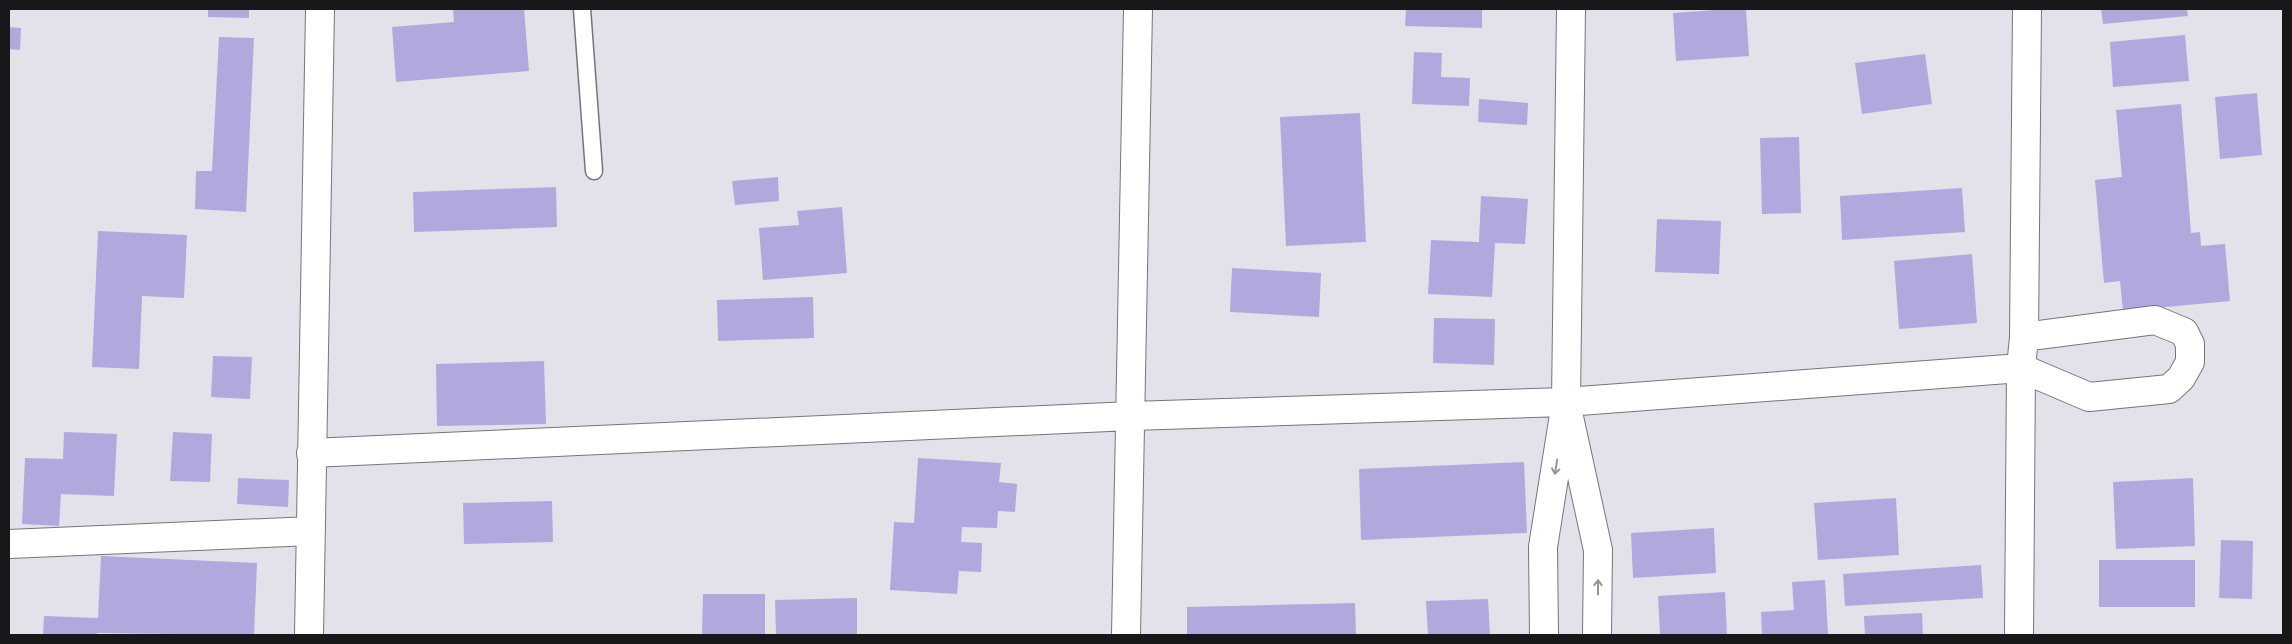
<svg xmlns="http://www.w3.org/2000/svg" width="2292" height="644" font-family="Manrope,sans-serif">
<rect width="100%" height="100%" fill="#e3e2ea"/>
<!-- building -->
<path fill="#b2a8de" d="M 208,9 L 249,9 L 249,18 L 208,17 Z
M 453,9 L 524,9 L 529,71 L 396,82 L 392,27 L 454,22 Z
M 1406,9 L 1482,9 L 1482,28 L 1405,26 Z
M 1728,9 L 1746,9 L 1749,56 L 1676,61 L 1673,13 Z
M 2101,9 L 2187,9 L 2188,16 L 2103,24 Z
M 9,27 L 21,28 L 20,50 L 9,49 Z
M 2185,35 L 2189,81 L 2113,87 L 2110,42 Z
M 219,37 L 254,38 L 246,212 L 195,209 L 196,171 L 212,171 Z
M 1414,52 L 1442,53 L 1441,77 L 1470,78 L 1469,106 L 1412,104 Z
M 1925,54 L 1932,104 L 1862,114 L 1855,63 Z
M 2257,93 L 2262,155 L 2220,159 L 2215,97 Z
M 1479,99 L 1528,103 L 1527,125 L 1478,122 Z
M 2181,104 L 2191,233 L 2200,232 L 2201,246 L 2225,244 L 2230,301 L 2123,311 L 2120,281 L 2104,283 L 2095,180 L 2122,177 L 2116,110 Z
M 1360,113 L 1366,242 L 1286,246 L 1280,117 Z
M 1799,137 L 1801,213 L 1762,214 L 1760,138 Z
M 778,177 L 779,201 L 735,205 L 732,181 Z
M 556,187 L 557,227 L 414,232 L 413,192 Z
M 1962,188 L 1965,232 L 1842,240 L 1840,196 Z
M 1481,196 L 1528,199 L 1525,244 L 1495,243 L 1492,297 L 1428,294 L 1431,240 L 1479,242 Z
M 842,207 L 847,273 L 763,280 L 759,228 L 799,225 L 797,211 Z
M 1657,219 L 1721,221 L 1719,274 L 1655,272 Z
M 98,231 L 187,235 L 184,298 L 142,296 L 139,369 L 92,367 Z
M 1972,254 L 1977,323 L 1899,329 L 1894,261 Z
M 1232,268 L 1321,273 L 1319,317 L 1230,312 Z
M 813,297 L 814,338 L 718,341 L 717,300 Z
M 1434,318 L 1495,319 L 1494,365 L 1433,363 Z
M 213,356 L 252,357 L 250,399 L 211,397 Z
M 544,361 L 546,424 L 437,426 L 436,364 Z
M 64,432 L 117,434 L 114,496 L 61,494 L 59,526 L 22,524 L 25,458 L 63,459 Z
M 173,432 L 212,434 L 210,482 L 170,481 Z
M 918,458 L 1001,463 L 999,482 L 1017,484 L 1015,512 L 998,511 L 997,528 L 962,527 L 961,542 L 982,543 L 981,572 L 959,571 L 957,594 L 890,590 L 894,522 L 914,523 Z
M 1524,462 L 1527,533 L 1361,540 L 1359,469 Z
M 238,478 L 289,480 L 288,507 L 237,504 Z
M 2193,478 L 2195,546 L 2116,549 L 2113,482 Z
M 1896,498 L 1899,555 L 1818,560 L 1814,503 Z
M 552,501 L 553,542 L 464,544 L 463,503 Z
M 1714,528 L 1716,573 L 1633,578 L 1631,533 Z
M 2221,540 L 2253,541 L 2252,599 L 2219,598 Z
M 101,556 L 257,563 L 254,635 L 97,633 L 97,635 L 43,635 L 44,616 L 98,618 Z
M 2099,560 L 2195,560 L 2195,607 L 2099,607 Z
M 1981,565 L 1983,598 L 1845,606 L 1843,574 Z
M 1825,580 L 1828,635 L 1762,635 L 1761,612 L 1794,610 L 1792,582 Z
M 1725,592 L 1727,635 L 1660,635 L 1658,596 Z
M 703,594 L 765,594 L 765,635 L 702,635 Z
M 857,598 L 857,635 L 776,635 L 775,600 Z
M 1488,599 L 1490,635 L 1428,635 L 1426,601 Z
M 1355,603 L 1356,635 L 1187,635 L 1187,607 Z
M 1922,613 L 1923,635 L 1865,635 L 1864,616 Z"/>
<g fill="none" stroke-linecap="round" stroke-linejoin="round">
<!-- service casing -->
<g stroke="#76757d" stroke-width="19">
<path id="service" d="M 582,9 L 594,171"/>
</g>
<!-- minor casing -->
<g stroke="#76757d" stroke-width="30">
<path id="minor" d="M 1569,417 L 1598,550 L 1597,635
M 311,453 L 1131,416 L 1566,402 L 2021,368 L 2089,397 L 2169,389 L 2181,378 L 2190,362 L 2190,344 L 2184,332 L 2155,320 L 2024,337
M 9,544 L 311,531
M 309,635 L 320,9
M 1126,635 L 1138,9
M 1544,635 L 1543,547 L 1566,402 L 1571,9
M 2019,635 L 2021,368 L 2024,337 L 2027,9"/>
</g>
<!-- service -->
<use href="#service" stroke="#fff" stroke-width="16"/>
<!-- minor -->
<use href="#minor" stroke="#fff" stroke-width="28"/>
</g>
<!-- one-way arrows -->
<defs><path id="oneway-shaft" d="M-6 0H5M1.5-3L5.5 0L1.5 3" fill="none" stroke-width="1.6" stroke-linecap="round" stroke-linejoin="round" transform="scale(1.25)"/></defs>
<g stroke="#979798">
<use href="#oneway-shaft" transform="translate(1556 467) rotate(99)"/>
<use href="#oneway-shaft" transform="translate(1598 587) rotate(-90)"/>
</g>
<!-- border -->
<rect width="2292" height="644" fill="none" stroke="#18171a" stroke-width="20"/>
</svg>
